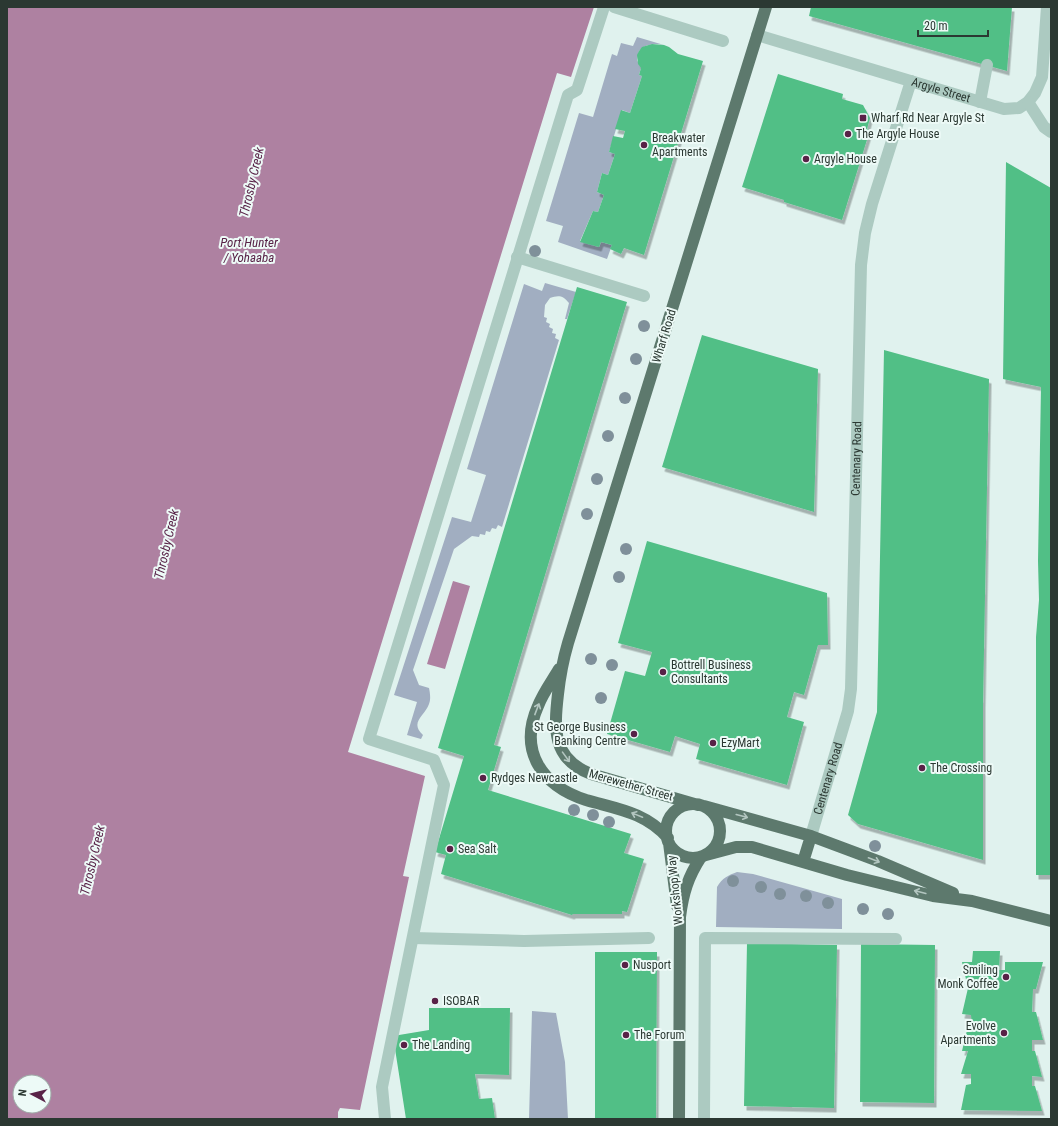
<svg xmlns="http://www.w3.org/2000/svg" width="1058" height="1126" font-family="'Roboto Condensed',sans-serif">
<defs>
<filter id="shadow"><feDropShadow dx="2.5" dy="4.5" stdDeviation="0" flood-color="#0004"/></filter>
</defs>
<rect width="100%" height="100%" fill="#e0f2ee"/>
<!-- green -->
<path fill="#a1aec1" d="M 637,37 L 664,45 C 654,43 646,44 639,51 L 637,60 L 641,68 L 639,75 L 642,76 L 630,113 L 622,110 L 609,152 L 615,154 L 608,175 L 602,173 L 597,192 L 604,195 L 598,212 L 593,211 L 580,241 L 599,247 L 601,242 L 612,245 L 607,259 L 558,242 L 563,226 L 546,221 L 579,113 L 593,117 L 612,54 L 617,56 L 621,43 L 633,46 Z
M 545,283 L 576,292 L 567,319 L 565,319 L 569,303 C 563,295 558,295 550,298 L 545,305 L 544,317 L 547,318 L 546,322 L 550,324 L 549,327 L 553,329 L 552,333 L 556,334 L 555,338 L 559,340 L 502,527 L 498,525 L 496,529 L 492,528 L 490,532 L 486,531 L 485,535 L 480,534 L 479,537 L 472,536 L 454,549 L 413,670 L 419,685 L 429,688 C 430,693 431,699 429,704 C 425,716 409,722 423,735 L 421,739 L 407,735 L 417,702 L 394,695 L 452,517 L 471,522 L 486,475 L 467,469 L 524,284 L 542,291 Z
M 737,872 L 753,874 L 842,899 L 842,929 L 716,927 L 717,887 C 722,878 729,875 737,872 Z
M 532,1011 L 556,1013 L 565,1062 L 568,1119 L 529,1119 Z"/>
<!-- water -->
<path fill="#ae81a1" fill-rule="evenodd" d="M 7,7 L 594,7 L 571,77 L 557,73 L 348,752 L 425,776 L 403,876 L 409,877 L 360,1110 L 340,1108 L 338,1112 L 338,1119 L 7,1119 ZM 20,1082 L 44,1082 L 44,1106 L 20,1106 Z
M 453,581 L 470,586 L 445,669 L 427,664 Z"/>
<!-- building -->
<path fill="#51bf86" filter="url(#shadow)" d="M 811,7 L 1012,7 L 1007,71 L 809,16 Z
M 652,44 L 664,45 L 669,47 L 678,54 L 703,61 L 644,255 L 624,248 L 621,254 L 610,249 L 612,245 L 601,242 L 599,247 L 580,242 L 593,211 L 598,212 L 604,195 L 597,192 L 602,173 L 608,175 L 615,154 L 609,152 L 613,136 L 623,138 L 625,131 L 615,129 L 621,110 L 630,113 L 642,76 L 639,75 L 641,68 L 638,64 L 637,55 L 639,51 L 642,47 Z
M 778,74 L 843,94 L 842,99 L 863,105 L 870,118 L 867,129 L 870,130 L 842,220 L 784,202 L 784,200 L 742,187 Z
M 1006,162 L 1051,188 L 1051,875 L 1036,875 L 1036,637 L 1039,600 L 1038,561 L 1041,387 L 1003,379 Z
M 577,287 L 627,302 L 494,745 L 501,747 L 488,790 L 631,834 L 624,853 L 644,859 L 627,912 L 622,911 L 622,914 L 573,914 L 572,915 L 441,874 L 446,855 L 435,852 L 464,756 L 438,748 Z
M 702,335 L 818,369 L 814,512 L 662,467 Z
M 884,350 L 989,379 L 983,704 L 983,860 L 858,824 L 848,815 L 877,712 Z
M 647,541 L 827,593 L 828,645 L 818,645 L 804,695 L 794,692 L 787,717 L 804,722 L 787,785 L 696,759 L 700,744 L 675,736 L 670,752 L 607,734 L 625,671 L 645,676 L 652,652 L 618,643 Z
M 747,943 L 837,945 L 834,1108 L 744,1106 Z
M 861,944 L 935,945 L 934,1103 L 860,1102 Z
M 973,951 L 1000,951 L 999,970 L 1005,970 L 1005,962 L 1043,962 L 1036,989 L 1033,989 L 1032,1012 L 1036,1012 L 1043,1040 L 1032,1040 L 1032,1051 L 1035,1051 L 1042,1077 L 1032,1076 L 1032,1086 L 1035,1086 L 1042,1111 L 961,1110 L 966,1085 L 971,1084 L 971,1074 L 961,1074 L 968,1051 L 962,1051 L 968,1026 L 972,1026 L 971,1015 L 962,1014 L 968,988 L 962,962 L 972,962 Z
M 595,952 L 657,952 L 656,1119 L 595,1119 Z
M 429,1008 L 510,1008 L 509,1075 L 475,1074 L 479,1099 L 492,1098 L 495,1119 L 406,1119 L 393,1036 L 429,1030 Z"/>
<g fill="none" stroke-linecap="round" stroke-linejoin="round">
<!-- minor -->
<g stroke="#accac1" stroke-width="12">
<path d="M 614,7 L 723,41"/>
<path id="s1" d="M 757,35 L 1004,109 L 1019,108 L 1028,102 L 1035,93 L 1042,77 L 1047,7"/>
<path d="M 980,102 L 987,65"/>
<path d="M 1028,102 L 1044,127 L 1051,132"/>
<path d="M 517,257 L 644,296"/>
<path id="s2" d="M 811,836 L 848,711 L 851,689 L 861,265 L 865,233 L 872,204 L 911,81"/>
<path d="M 413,938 L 524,941 L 649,938"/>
<path d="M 385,1119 L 382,1087 L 444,785 L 434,760 L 369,739 L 568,95 L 577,90 L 604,7"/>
<path d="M 704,1119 L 705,938 L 896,939"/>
</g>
<!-- major -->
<path stroke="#5d796d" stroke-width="12" d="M 559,669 C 552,681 543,693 538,706 C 518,751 542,786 586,800 C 617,809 645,812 668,838
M666 831a27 27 0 1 1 54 0a27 27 0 1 1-54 0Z
M 698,805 L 591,774 C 552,759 554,729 558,694 C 560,676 563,660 568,643 L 766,7
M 704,806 L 811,836 L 878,861 L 953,893
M 669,843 L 677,906
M 706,855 L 736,847 L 752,847 L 847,875 L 933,896 L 972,901 L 1051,921
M 803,862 L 811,836
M 679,1119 L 680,917 C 683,893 688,877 701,857"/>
</g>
<!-- trees -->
<g fill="#7f909a">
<circle cx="535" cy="251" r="6"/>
<circle cx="644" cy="326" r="6"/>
<circle cx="636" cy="359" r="6"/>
<circle cx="625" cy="398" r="6"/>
<circle cx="608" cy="436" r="6"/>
<circle cx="597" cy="479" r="6"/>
<circle cx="587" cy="514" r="6"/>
<circle cx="626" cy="549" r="6"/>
<circle cx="619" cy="577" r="6"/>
<circle cx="591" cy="659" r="6"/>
<circle cx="612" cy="665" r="6"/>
<circle cx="601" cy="698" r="6"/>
<circle cx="574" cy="810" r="6"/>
<circle cx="593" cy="815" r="6"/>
<circle cx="609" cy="822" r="6"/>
<circle cx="875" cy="846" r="6"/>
<circle cx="733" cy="881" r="6"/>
<circle cx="761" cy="887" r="6"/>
<circle cx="780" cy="894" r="6"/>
<circle cx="806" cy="896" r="6"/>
<circle cx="828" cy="903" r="6"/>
<circle cx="863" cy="909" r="6"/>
<circle cx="888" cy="914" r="6"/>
</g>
<!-- one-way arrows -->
<defs><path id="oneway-shaft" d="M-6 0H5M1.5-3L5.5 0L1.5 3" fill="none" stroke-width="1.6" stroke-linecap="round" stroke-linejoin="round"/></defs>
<g stroke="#b3c6c0">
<use href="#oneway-shaft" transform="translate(537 709) rotate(-69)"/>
<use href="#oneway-shaft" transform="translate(566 757) rotate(54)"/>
<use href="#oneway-shaft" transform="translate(637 815) rotate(-158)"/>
<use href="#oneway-shaft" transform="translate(742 816) rotate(15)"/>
<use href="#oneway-shaft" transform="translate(874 860) rotate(21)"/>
<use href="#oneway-shaft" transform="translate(920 892) rotate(-166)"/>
</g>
<!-- markers -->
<g fill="#582247" stroke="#edfaf7" stroke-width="1.5">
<rect x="859" y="114" width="8" height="8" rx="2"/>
<circle cx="848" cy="134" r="4"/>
<circle cx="644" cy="145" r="4"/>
<circle cx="806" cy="159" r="4"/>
<circle cx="663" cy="672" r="4"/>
<circle cx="634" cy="734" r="4"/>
<circle cx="713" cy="743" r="4"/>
<circle cx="922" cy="768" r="4"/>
<circle cx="483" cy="778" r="4"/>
<circle cx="450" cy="849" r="4"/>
<circle cx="625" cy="965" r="4"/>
<circle cx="1006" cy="977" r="4"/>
<circle cx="435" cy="1001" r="4"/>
<circle cx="1004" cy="1033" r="4"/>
<circle cx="626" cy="1035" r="4"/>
<circle cx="404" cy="1045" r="4"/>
</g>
<g text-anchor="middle" stroke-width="4" stroke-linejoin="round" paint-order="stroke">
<!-- street labels -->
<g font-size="12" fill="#2b3832" stroke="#edfaf7">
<text dy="4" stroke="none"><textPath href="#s1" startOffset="192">Argyle Street</textPath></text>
<text transform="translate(664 336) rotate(-73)" y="4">Wharf Road</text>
<text dy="4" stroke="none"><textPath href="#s2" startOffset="383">Centenary Road</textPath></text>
<text dy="4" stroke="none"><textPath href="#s2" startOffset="60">Centenary Road</textPath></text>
<text transform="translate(631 785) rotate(16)" y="4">Merewether Street</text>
<text transform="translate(675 890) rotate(-96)" y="4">Workshop Way</text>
</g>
<!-- poi labels -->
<g font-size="12" fill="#2b3832" stroke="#edfaf7" text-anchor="start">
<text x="871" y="122">Wharf Rd Near Argyle St</text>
<text x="856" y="138">The Argyle House</text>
<text x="652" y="142">Breakwater<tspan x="652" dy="14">Apartments</tspan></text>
<text x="814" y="163">Argyle House</text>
<text x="671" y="669">Bottrell Business<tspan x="671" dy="14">Consultants</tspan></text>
<text x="626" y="731" text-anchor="end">St George Business<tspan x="626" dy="14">Banking Centre</tspan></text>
<text x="721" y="747">EzyMart</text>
<text x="930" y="772">The Crossing</text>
<text x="491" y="782">Rydges Newcastle</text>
<text x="458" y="853">Sea Salt</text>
<text x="633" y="969">Nusport</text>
<text x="998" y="974" text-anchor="end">Smiling<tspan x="998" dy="14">Monk Coffee</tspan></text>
<text x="443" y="1005">ISOBAR</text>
<text x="996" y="1030" text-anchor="end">Evolve<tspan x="996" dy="14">Apartments</tspan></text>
<text x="634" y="1039">The Forum</text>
<text x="412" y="1049">The Landing</text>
</g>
<!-- water labels -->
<g font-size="13" font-style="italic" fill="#582247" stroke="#edfaf7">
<text transform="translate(251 182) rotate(-77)" y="5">Throsby Creek</text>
<text x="249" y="247">Port Hunter<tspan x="249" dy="15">/ Yohaaba</tspan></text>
<text transform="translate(166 544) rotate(-77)" y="5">Throsby Creek</text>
<text transform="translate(92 860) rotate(-77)" y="5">Throsby Creek</text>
</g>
</g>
<!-- border -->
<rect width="1058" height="1126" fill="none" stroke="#2b3832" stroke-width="16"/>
<!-- north arrow -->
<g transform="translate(32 1094) rotate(277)"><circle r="19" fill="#edfaf7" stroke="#9faca8"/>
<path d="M0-3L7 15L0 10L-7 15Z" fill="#582247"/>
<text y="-6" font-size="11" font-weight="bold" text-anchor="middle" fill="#2b3832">N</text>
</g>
<!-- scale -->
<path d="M918 30v6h70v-6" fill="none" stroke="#2b3832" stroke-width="2"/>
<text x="924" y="30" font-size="12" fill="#2b3832" stroke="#edfaf7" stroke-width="3" paint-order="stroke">20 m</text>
</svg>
